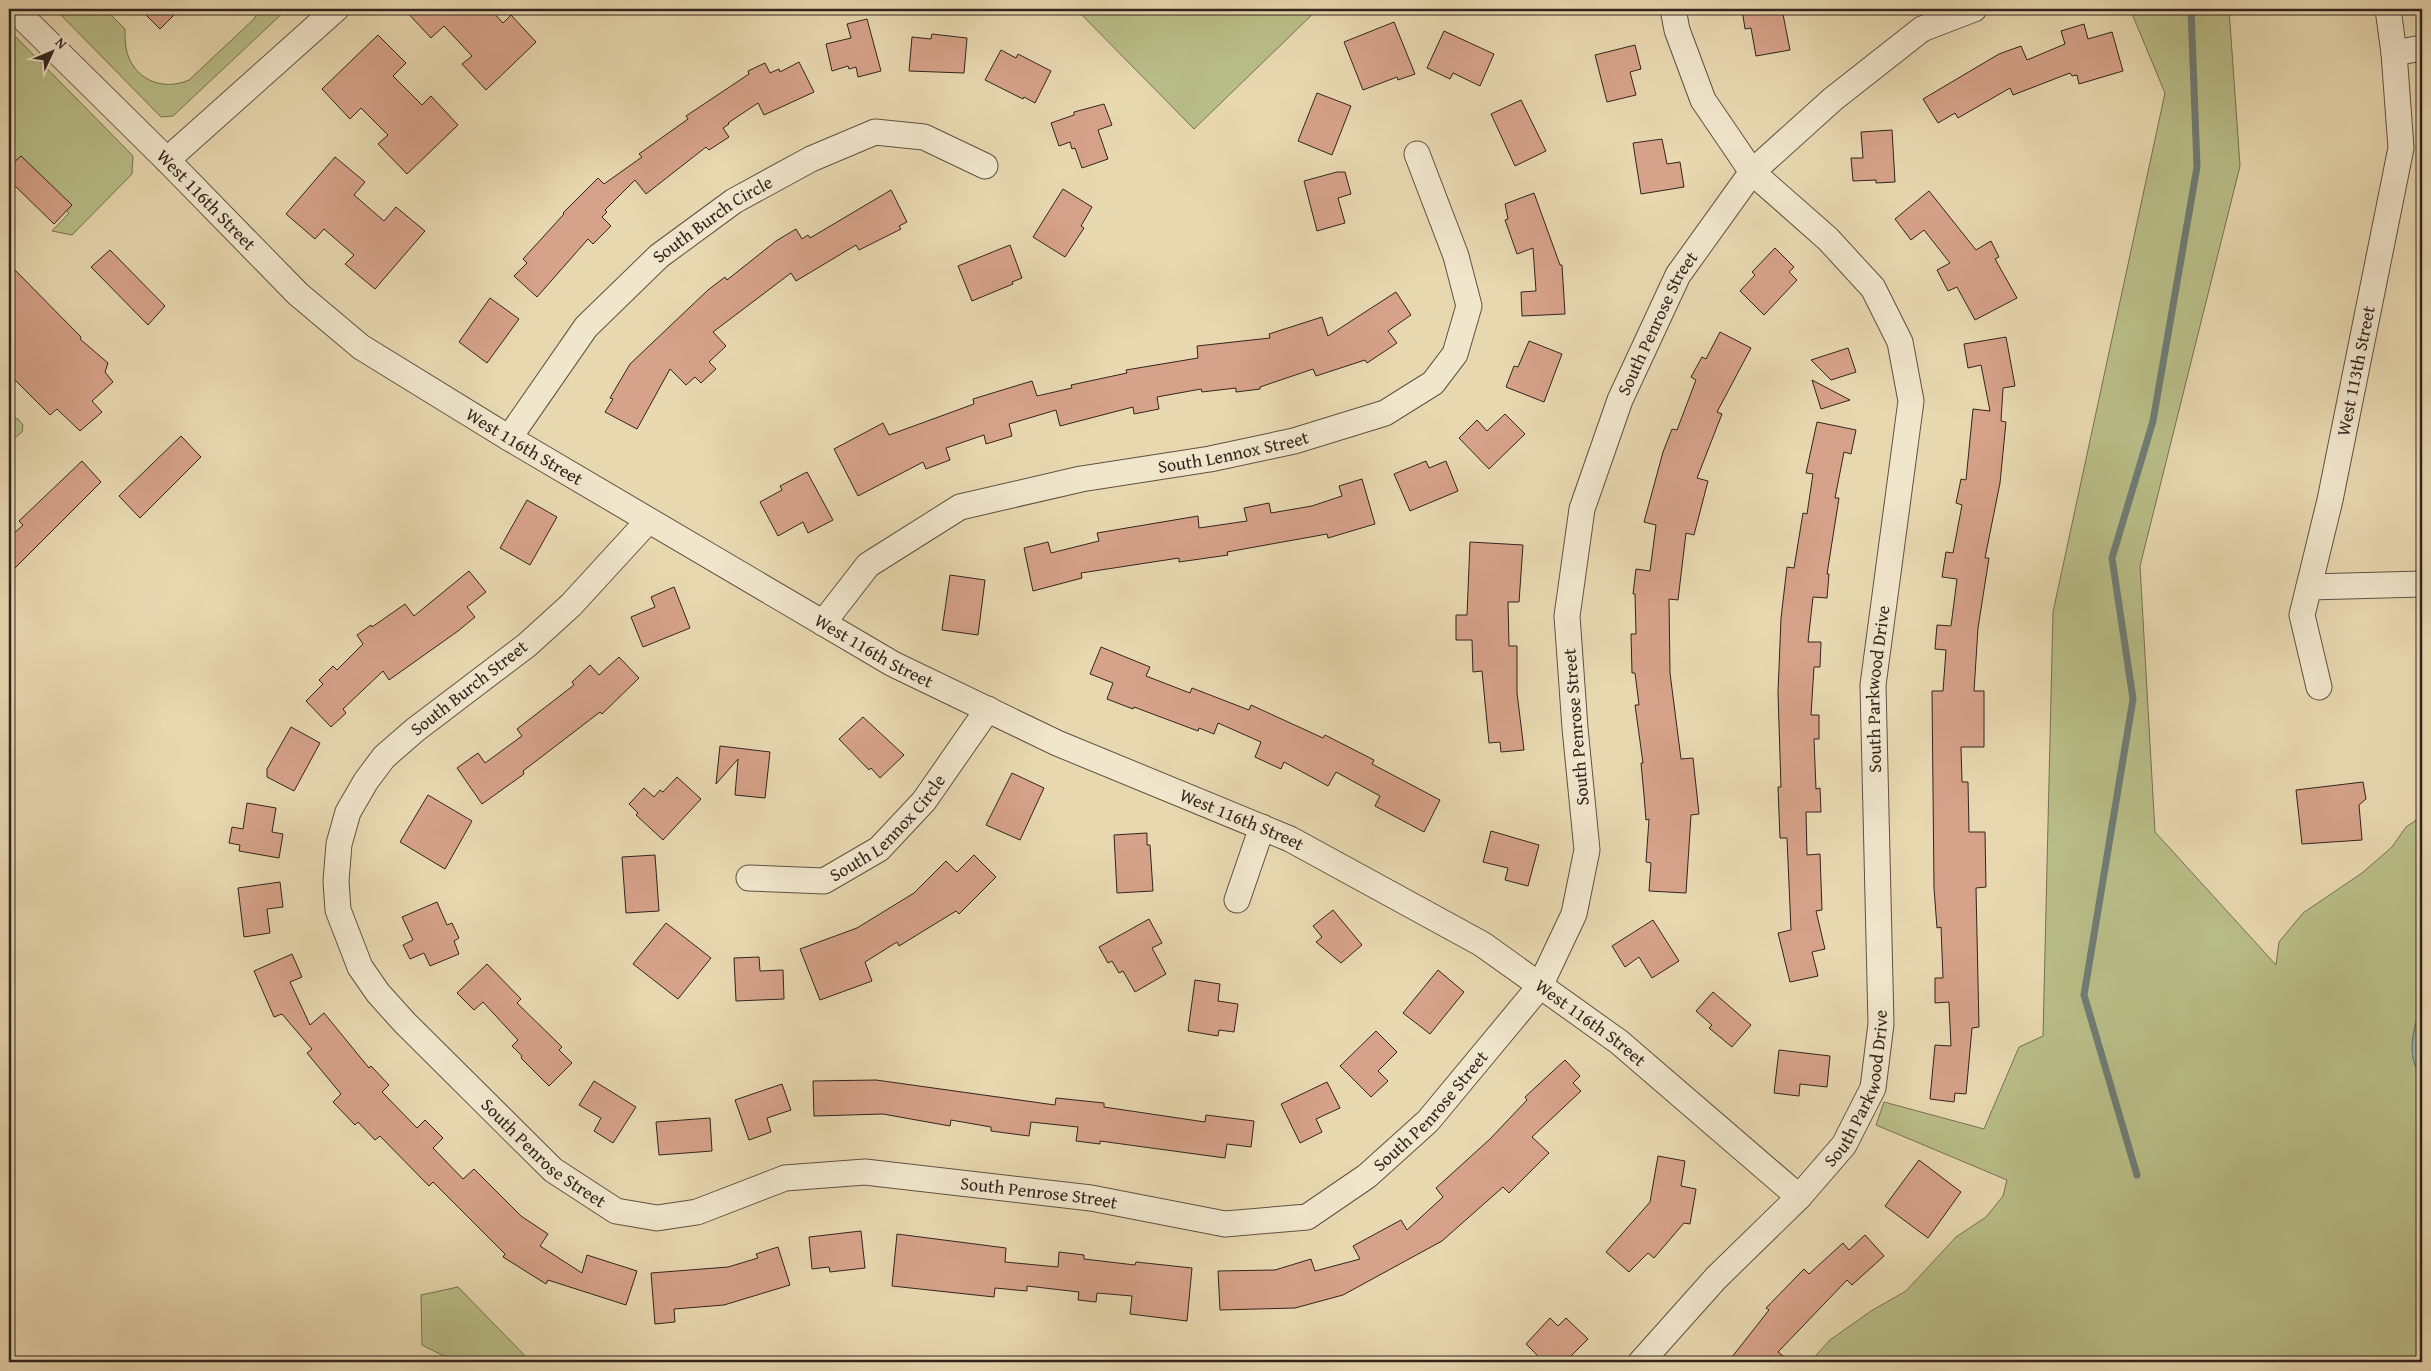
<svg xmlns="http://www.w3.org/2000/svg" width="2431" height="1371" font-family="'Gentium Book Plus',serif">
<rect width="100%" height="100%" fill="#e8d8b0"/>
<filter id="stains"><feTurbulence type="fractalNoise" baseFrequency=".004" numOctaves="4"/><feColorMatrix values="0 0 0 0 .2 0 0 0 0 .09 0 0 0 0 .02 0 0 0 .5 -.17"/></filter>
<radialGradient id="worn" r=".72"><stop offset=".6" stop-color="#630" stop-opacity="0"/><stop offset="1" stop-color="#630" stop-opacity=".3"/></radialGradient>
<!-- green -->
<path fill="#b9be88" stroke="#767153" d="M 55,9 L 93,9 L 99,15 L 105,9 L 125,29 C 125,35 125,42 126,48 C 132,79 162,92 189,80 L 254,19 L 260,9 L 287,9 L 173,116 L 161,117 Z
M 1076,9 L 1318,9 L 1194,129 Z
M 2130,9 L 2229,9 L 2240,166 L 2140,566 L 2155,832 L 2276,965 L 2279,942 L 2303,913 L 2362,873 L 2392,847 L 2406,827 L 2422,816 L 2422,1006 C 2413,1026 2405,1058 2422,1076 L 2422,1362 L 1810,1362 L 1830,1340 L 1871,1311 L 1906,1291 L 1956,1237 L 1986,1217 L 2003,1196 L 2007,1180 L 1876,1125 L 1884,1102 L 1984,1129 L 2019,1047 L 2043,1036 L 2053,612 L 2165,93 Z
M 9,30 L 133,156 L 132,174 L 72,235 L 52,231 L 69,213 L 9,152 Z
M 9,417 L 18,419 L 23,425 L 22,432 L 16,437 L 9,435 Z
M 458,1287 L 531,1362 L 456,1362 L 422,1345 L 421,1295 Z"/>
<!-- water -->
<path fill="#98b9b0" stroke="#6f7d76" d="M 2422,1006 L 2422,1076 C 2405,1059 2414,1025 2422,1006 Z"/>
<g fill="none" stroke-linecap="round" stroke-linejoin="round">
<!-- shore -->
<path stroke="#656e67" stroke-width="1" d="M 2422,1018 L 2417,1056 L 2422,1069"/>
<!-- stream -->
<path stroke="#6f7d76" stroke-width="7" d="M 2137,1175 L 2084,995 L 2133,699 L 2112,558 L 2153,421 L 2197,167 L 2191,9"/>
</g>
<!-- building -->
<path fill="#d6a289" stroke="#32241e" d="M 140,9 L 180,9 L 160,29 Z
M 404,9 L 490,9 L 503,23 L 511,15 L 536,42 L 486,90 L 462,64 L 472,56 L 444,26 L 431,38 Z
M 1742,9 L 1782,9 L 1790,50 L 1756,56 L 1751,28 L 1745,29 Z
M 867,19 L 881,71 L 858,77 L 856,67 L 849,69 L 848,66 L 832,71 L 826,44 L 851,38 L 847,24 Z
M 1394,22 L 1415,74 L 1398,80 L 1397,77 L 1363,90 L 1344,42 Z
M 2084,24 L 2088,39 L 2112,32 L 2123,71 L 2079,84 L 2077,75 L 2072,76 L 2070,73 L 2013,95 L 2010,88 L 1958,118 L 1955,113 L 1938,123 L 1923,99 L 1999,54 L 2021,46 L 2027,60 L 2065,44 L 2061,31 Z
M 1444,31 L 1494,54 L 1480,86 L 1453,73 L 1450,79 L 1427,68 Z
M 932,34 L 967,38 L 964,73 L 909,71 L 912,37 L 931,39 Z
M 378,35 L 406,63 L 393,76 L 422,105 L 431,96 L 458,125 L 407,174 L 378,144 L 388,135 L 361,108 L 350,119 L 322,89 Z
M 1635,45 L 1641,69 L 1630,72 L 1636,95 L 1607,102 L 1595,55 Z
M 1001,50 L 1016,58 L 1018,54 L 1051,71 L 1035,103 L 1024,97 L 1023,99 L 985,80 Z
M 799,62 L 814,92 L 764,115 L 758,103 L 728,123 L 729,124 L 723,128 L 729,137 L 709,150 L 706,147 L 646,194 L 635,180 L 605,210 L 607,212 L 602,217 L 611,226 L 593,244 L 588,239 L 537,297 L 514,276 L 527,263 L 523,259 L 564,214 L 563,213 L 598,178 L 604,184 L 642,157 L 639,154 L 688,119 L 686,116 L 749,74 L 748,71 L 765,63 L 770,73 L 779,69 L 780,72 Z
M 1317,93 L 1351,106 L 1332,155 L 1298,141 Z
M 1521,100 L 1546,151 L 1515,166 L 1491,114 Z
M 1104,104 L 1112,125 L 1098,130 L 1108,159 L 1082,168 L 1075,148 L 1072,149 L 1070,142 L 1059,146 L 1051,123 L 1074,115 L 1074,112 Z
M 1892,130 L 1895,182 L 1876,183 L 1876,180 L 1853,181 L 1851,158 L 1863,158 L 1861,132 Z
M 1662,139 L 1667,164 L 1680,162 L 1684,187 L 1641,194 L 1633,143 Z
M 21,156 L 72,205 L 54,224 L 9,180 L 9,167 Z
M 335,157 L 365,182 L 354,195 L 384,221 L 396,207 L 425,231 L 375,289 L 345,264 L 354,255 L 324,229 L 315,239 L 286,214 Z
M 1337,172 L 1345,172 L 1351,194 L 1338,198 L 1345,223 L 1317,231 L 1304,181 Z
M 1063,189 L 1092,207 L 1081,226 L 1084,228 L 1065,257 L 1033,237 Z
M 891,190 L 907,222 L 899,226 L 901,229 L 859,250 L 856,245 L 796,281 L 791,273 L 713,332 L 726,346 L 709,362 L 716,369 L 701,383 L 695,377 L 686,385 L 670,369 L 637,429 L 605,412 L 613,399 L 610,398 L 630,364 L 708,290 L 725,277 L 727,280 L 776,241 L 796,229 L 802,239 L 808,235 L 810,238 Z
M 1929,191 L 1976,250 L 1991,241 L 1999,257 L 1995,259 L 2017,298 L 1975,320 L 1957,287 L 1948,291 L 1937,270 L 1950,263 L 1924,230 L 1911,240 L 1895,219 Z
M 1534,193 L 1560,265 L 1562,265 L 1565,314 L 1522,316 L 1521,292 L 1536,291 L 1533,248 L 1517,254 L 1505,220 L 1508,219 L 1505,204 Z
M 1010,245 L 1022,278 L 1012,282 L 1013,284 L 972,301 L 958,266 Z
M 1775,248 L 1794,267 L 1789,272 L 1797,280 L 1764,315 L 1740,291 L 1755,275 L 1752,272 Z
M 110,250 L 165,306 L 148,325 L 91,267 Z
M 9,264 L 81,337 L 80,339 L 108,363 L 105,372 L 113,382 L 92,401 L 102,412 L 80,431 L 57,409 L 50,415 L 9,374 Z
M 1396,292 L 1411,315 L 1388,331 L 1397,343 L 1367,363 L 1365,360 L 1316,376 L 1313,369 L 1260,387 L 1260,389 L 1236,392 L 1236,388 L 1202,392 L 1201,389 L 1157,397 L 1159,409 L 1134,414 L 1133,407 L 1060,426 L 1056,410 L 1009,424 L 1012,436 L 986,444 L 984,435 L 946,448 L 950,460 L 926,469 L 923,462 L 858,496 L 834,449 L 883,423 L 889,435 L 974,404 L 973,399 L 1032,381 L 1037,396 L 1072,388 L 1071,385 L 1127,373 L 1126,370 L 1198,358 L 1197,346 L 1270,338 L 1269,334 L 1322,317 L 1328,336 Z
M 490,298 L 519,319 L 487,363 L 459,342 Z
M 1720,332 L 1751,348 L 1717,412 L 1722,414 L 1697,478 L 1708,481 L 1694,535 L 1686,533 L 1678,600 L 1669,599 L 1670,673 L 1681,759 L 1693,758 L 1699,814 L 1691,815 L 1686,893 L 1649,891 L 1651,863 L 1646,862 L 1649,819 L 1646,820 L 1644,795 L 1641,763 L 1643,763 L 1635,705 L 1639,705 L 1635,673 L 1632,673 L 1631,634 L 1636,634 L 1635,594 L 1633,594 L 1636,569 L 1650,571 L 1656,525 L 1644,522 L 1663,452 L 1672,429 L 1677,430 L 1696,380 L 1691,377 L 1702,357 L 1706,359 Z
M 2006,337 L 2015,386 L 2003,388 L 2001,421 L 2006,422 L 2000,483 L 1985,558 L 1989,558 L 1978,628 L 1974,691 L 1984,691 L 1984,747 L 1961,747 L 1962,782 L 1968,782 L 1969,832 L 1985,832 L 1986,887 L 1976,888 L 1979,1027 L 1972,1028 L 1966,1094 L 1955,1093 L 1954,1102 L 1930,1099 L 1935,1045 L 1951,1046 L 1949,1002 L 1935,1003 L 1935,978 L 1943,978 L 1941,927 L 1937,928 L 1934,888 L 1932,691 L 1943,691 L 1946,650 L 1935,649 L 1937,625 L 1951,626 L 1957,579 L 1942,577 L 1946,552 L 1953,553 L 1962,505 L 1956,503 L 1961,479 L 1966,480 L 1973,409 L 1990,411 L 1981,365 L 1968,368 L 1964,344 Z
M 1529,341 L 1562,354 L 1544,402 L 1506,387 L 1514,366 L 1518,367 Z
M 1848,348 L 1856,372 L 1831,380 L 1811,360 Z
M 1812,380 L 1850,400 L 1821,409 Z
M 1505,414 L 1525,434 L 1489,469 L 1459,438 L 1477,420 L 1487,431 Z
M 1817,422 L 1856,430 L 1851,454 L 1844,452 L 1835,498 L 1839,498 L 1827,574 L 1829,574 L 1827,598 L 1813,597 L 1808,642 L 1821,642 L 1820,667 L 1814,667 L 1811,715 L 1819,715 L 1819,739 L 1814,739 L 1816,789 L 1820,788 L 1821,812 L 1806,812 L 1807,855 L 1820,854 L 1822,910 L 1816,911 L 1825,949 L 1812,952 L 1818,976 L 1790,982 L 1778,933 L 1791,930 L 1787,838 L 1780,838 L 1778,787 L 1781,787 L 1778,693 L 1781,618 L 1787,567 L 1794,568 L 1803,513 L 1807,514 L 1813,474 L 1806,473 Z
M 181,436 L 201,457 L 140,518 L 119,496 Z
M 82,461 L 101,482 L 9,574 L 9,538 L 23,525 L 19,521 Z
M 1426,461 L 1429,468 L 1446,461 L 1458,491 L 1410,511 L 1394,474 Z
M 807,472 L 833,520 L 808,533 L 803,522 L 778,536 L 760,502 L 782,490 L 780,486 Z
M 1362,479 L 1375,524 L 1328,538 L 1327,534 L 1227,552 L 1228,555 L 1179,562 L 1179,558 L 1081,573 L 1082,578 L 1033,591 L 1024,548 L 1048,542 L 1051,553 L 1099,541 L 1097,533 L 1198,516 L 1199,528 L 1247,521 L 1244,508 L 1269,503 L 1271,513 L 1312,506 L 1342,496 L 1339,486 Z
M 527,500 L 557,517 L 530,565 L 500,548 Z
M 1470,542 L 1523,545 L 1519,602 L 1508,602 L 1509,646 L 1517,646 L 1517,693 L 1524,750 L 1501,752 L 1500,742 L 1489,743 L 1482,671 L 1473,672 L 1472,640 L 1456,640 L 1456,615 L 1467,615 Z
M 469,571 L 486,592 L 467,607 L 475,617 L 458,631 L 389,680 L 383,671 L 343,709 L 346,713 L 331,727 L 306,701 L 323,684 L 319,680 L 333,666 L 337,670 L 363,644 L 357,635 L 371,625 L 372,627 L 405,604 L 414,616 Z
M 950,575 L 985,580 L 978,635 L 942,630 Z
M 674,587 L 690,628 L 643,647 L 631,617 L 655,607 L 651,597 Z
M 1101,647 L 1150,667 L 1146,676 L 1190,693 L 1192,688 L 1249,710 L 1251,705 L 1323,738 L 1325,735 L 1374,760 L 1372,764 L 1440,800 L 1424,832 L 1375,806 L 1380,796 L 1336,772 L 1328,786 L 1284,762 L 1281,769 L 1255,757 L 1261,742 L 1218,723 L 1214,734 L 1199,728 L 1198,731 L 1134,707 L 1133,709 L 1107,699 L 1113,683 L 1090,674 Z
M 619,657 L 639,678 L 602,714 L 600,712 L 523,771 L 524,774 L 482,804 L 457,768 L 478,753 L 485,763 L 522,736 L 517,729 L 574,685 L 572,682 L 590,665 L 599,675 Z
M 863,717 L 904,755 L 880,778 L 871,768 L 869,770 L 839,739 Z
M 291,727 L 320,743 L 294,791 L 267,777 L 267,769 Z
M 720,746 L 770,752 L 765,798 L 735,795 L 738,759 L 716,784 Z
M 1012,773 L 1044,788 L 1020,840 L 986,825 Z
M 677,777 L 701,799 L 663,840 L 636,815 L 638,813 L 629,804 L 644,788 L 654,797 L 660,790 L 663,792 Z
M 2363,782 L 2366,799 L 2359,805 L 2362,840 L 2302,844 L 2296,790 Z
M 428,795 L 472,821 L 445,869 L 400,842 Z
M 247,803 L 276,808 L 272,832 L 283,834 L 279,858 L 239,851 L 240,845 L 229,843 L 232,827 L 243,829 Z
M 1491,831 L 1539,845 L 1528,886 L 1505,880 L 1508,868 L 1483,862 Z
M 1147,833 L 1147,845 L 1150,845 L 1153,891 L 1117,893 L 1114,835 Z
M 655,855 L 659,911 L 626,913 L 622,857 Z
M 974,855 L 996,877 L 959,914 L 956,911 L 899,946 L 897,942 L 865,962 L 872,981 L 820,1000 L 800,949 L 857,928 L 914,893 L 946,861 L 957,872 Z
M 280,882 L 283,907 L 267,909 L 270,933 L 244,937 L 238,888 Z
M 437,902 L 447,925 L 452,923 L 459,938 L 454,941 L 459,954 L 430,966 L 424,953 L 410,959 L 403,945 L 413,940 L 402,917 Z
M 1333,910 L 1362,945 L 1341,963 L 1316,942 L 1322,937 L 1313,926 Z
M 1149,919 L 1162,943 L 1152,948 L 1166,974 L 1135,992 L 1123,971 L 1119,973 L 1112,961 L 1108,963 L 1099,947 Z
M 1653,920 L 1679,961 L 1652,978 L 1639,957 L 1625,967 L 1612,946 Z
M 666,923 L 711,958 L 678,999 L 633,964 Z
M 292,954 L 302,977 L 290,982 L 310,1025 L 324,1013 L 369,1068 L 371,1066 L 389,1085 L 382,1092 L 417,1128 L 425,1120 L 443,1138 L 433,1148 L 463,1179 L 474,1169 L 521,1216 L 548,1234 L 540,1246 L 582,1273 L 587,1255 L 637,1271 L 626,1305 L 548,1280 L 546,1284 L 503,1257 L 505,1254 L 433,1182 L 429,1186 L 380,1136 L 375,1140 L 358,1122 L 355,1125 L 333,1102 L 341,1094 L 307,1053 L 312,1049 L 282,1014 L 274,1017 L 254,971 Z
M 759,957 L 760,971 L 783,970 L 784,999 L 736,1001 L 734,958 Z
M 487,964 L 521,999 L 517,1003 L 562,1047 L 559,1050 L 572,1063 L 549,1086 L 521,1058 L 522,1056 L 512,1046 L 518,1040 L 483,1002 L 474,1010 L 457,993 Z
M 1438,970 L 1464,992 L 1430,1034 L 1403,1013 Z
M 1195,980 L 1220,984 L 1218,1001 L 1238,1004 L 1234,1032 L 1219,1030 L 1218,1036 L 1188,1031 Z
M 1713,992 L 1751,1025 L 1732,1047 L 1709,1028 L 1712,1025 L 1696,1011 Z
M 1376,1031 L 1397,1052 L 1378,1071 L 1388,1081 L 1371,1097 L 1340,1066 Z
M 1779,1050 L 1830,1056 L 1827,1087 L 1800,1084 L 1799,1096 L 1774,1093 Z
M 1565,1060 L 1580,1076 L 1573,1083 L 1581,1091 L 1532,1137 L 1549,1153 L 1509,1193 L 1503,1187 L 1442,1241 L 1343,1295 L 1295,1308 L 1220,1310 L 1218,1271 L 1275,1270 L 1311,1259 L 1315,1271 L 1360,1259 L 1353,1246 L 1401,1220 L 1407,1230 L 1443,1197 L 1436,1188 L 1490,1139 L 1527,1100 L 1525,1097 Z
M 876,1080 L 1055,1105 L 1056,1098 L 1104,1103 L 1104,1107 L 1205,1122 L 1206,1115 L 1254,1121 L 1251,1147 L 1227,1144 L 1225,1158 L 1100,1141 L 1100,1144 L 1076,1141 L 1078,1127 L 1031,1122 L 1029,1136 L 991,1131 L 991,1127 L 951,1120 L 950,1126 L 883,1114 L 814,1116 L 813,1081 Z
M 594,1081 L 636,1107 L 613,1143 L 594,1131 L 601,1118 L 579,1105 Z
M 1327,1082 L 1340,1108 L 1316,1119 L 1322,1132 L 1300,1143 L 1281,1104 Z
M 782,1084 L 791,1110 L 767,1118 L 771,1132 L 749,1140 L 735,1100 Z
M 710,1118 L 712,1151 L 659,1155 L 656,1122 Z
M 1658,1156 L 1685,1161 L 1681,1186 L 1696,1189 L 1690,1224 L 1684,1223 L 1654,1258 L 1648,1253 L 1629,1272 L 1606,1252 L 1650,1202 Z
M 1919,1160 L 1961,1192 L 1928,1238 L 1885,1206 Z
M 861,1231 L 865,1268 L 830,1272 L 829,1267 L 812,1269 L 809,1237 Z
M 897,1234 L 1006,1248 L 1005,1262 L 1058,1267 L 1059,1252 L 1084,1255 L 1084,1259 L 1135,1265 L 1136,1262 L 1192,1268 L 1187,1321 L 1130,1314 L 1132,1296 L 1097,1293 L 1096,1302 L 1078,1300 L 1079,1292 L 1027,1286 L 1027,1291 L 995,1288 L 994,1297 L 892,1286 Z
M 1865,1235 L 1884,1256 L 1852,1285 L 1847,1280 L 1778,1352 L 1791,1362 L 1728,1362 L 1769,1310 L 1766,1308 L 1804,1269 L 1809,1274 L 1843,1243 L 1849,1250 Z
M 778,1247 L 790,1285 L 724,1305 L 674,1309 L 675,1322 L 655,1324 L 651,1273 L 728,1267 L 758,1258 L 756,1254 Z
M 1550,1318 L 1558,1326 L 1566,1318 L 1588,1339 L 1565,1362 L 1544,1362 L 1526,1344 Z"/>
<g fill="none" stroke-linecap="round" stroke-linejoin="round">
<!-- minor casing -->
<g stroke="#605142" stroke-width="27">
<g id="minor">
<path id="s1" d="M 14,9 L 167,160 L 298,294 L 361,347 L 509,438 L 893,664 L 1057,743 L 1290,839 L 1482,944 L 1619,1042 L 1799,1197"/>
<path d="M 2394,53 L 2422,48"/>
<path d="M 167,160 L 336,9"/>
<path id="s2" d="M 509,438 L 586,327 L 659,256 L 734,201 L 811,159 L 875,132 L 924,137 L 985,166"/>
<path id="s3" d="M 648,521 L 571,605 L 527,645 L 415,730 L 384,757 L 366,781 L 348,812 L 339,844 L 336,881 L 338,910 L 360,967 L 378,993 L 405,1023 L 553,1170 L 616,1211 L 657,1218 L 697,1212 L 785,1178 L 865,1172 L 1091,1198 L 1225,1224 L 1307,1217 L 1367,1176 L 1428,1121 L 1540,986 L 1574,914 L 1587,850 L 1575,728 L 1567,616 L 1582,509 L 1620,400 L 1678,275 L 1752,172 L 1833,99 L 1922,29 L 1974,9"/>
<path d="M 2309,587 L 2422,584"/>
<path id="s4" d="M 823,623 L 868,565 L 960,507 L 1081,479 L 1210,459 L 1294,441 L 1385,413 L 1433,383 L 1455,354 L 1469,306 L 1456,256 L 1417,154"/>
<path id="s5" d="M 2319,687 L 2302,615 L 2330,500 L 2401,148 L 2394,53 L 2388,9"/>
<path id="s6" d="M 749,878 L 824,881 L 879,849 L 924,801 L 988,709"/>
<path d="M 1237,900 L 1262,827"/>
<path id="s7" d="M 1641,1362 L 1716,1278 L 1799,1197 L 1844,1145 L 1873,1088 L 1881,1024 L 1873,685 L 1911,401 L 1900,342 L 1873,288 L 1828,239 L 1752,172 L 1703,100 L 1677,30 L 1673,9"/>
</g>
</g>
<!-- minor -->
<use href="#minor" stroke="#f0e6cc" stroke-width="25"/>
</g>
<g text-anchor="middle" stroke-width="5" stroke-linejoin="round" paint-order="stroke">
<!-- street labels -->
<g font-size="18" fill="#32241e" stroke="#f0e6cc">
<text dy="6" stroke="none"><textPath href="#s1" startOffset="271">West 116th Street</textPath></text>
<text dy="6" stroke="none"><textPath href="#s2" startOffset="302">South Burch Circle</textPath></text>
<text dy="6" stroke="none"><textPath href="#s3" startOffset="2659">South Penrose Street</textPath></text>
<text dy="6" stroke="none"><textPath href="#s5" startOffset="324">West 113th Street</textPath></text>
<text dy="6" stroke="none"><textPath href="#s1" startOffset="676">West 116th Street</textPath></text>
<text dy="6" stroke="none"><textPath href="#s4" startOffset="461">South Lennox Street</textPath></text>
<text dy="6" stroke="none"><textPath href="#s1" startOffset="1081">West 116th Street</textPath></text>
<text transform="translate(469 688) rotate(-38)" y="6">South Burch Street</text>
<text dy="6" stroke="none"><textPath href="#s7" startOffset="761">South Parkwood Drive</textPath></text>
<text transform="translate(1576 727) rotate(-95)" y="6">South Penrose Street</text>
<text dy="6" stroke="none"><textPath href="#s1" startOffset="1486">West 116th Street</textPath></text>
<text dy="6" stroke="none"><textPath href="#s6" startOffset="159">South Lennox Circle</textPath></text>
<text dy="6" stroke="none"><textPath href="#s1" startOffset="1891">West 116th Street</textPath></text>
<text dy="6" stroke="none"><textPath href="#s7" startOffset="356">South Parkwood Drive</textPath></text>
<text dy="6" stroke="none"><textPath href="#s3" startOffset="1804">South Penrose Street</textPath></text>
<text dy="6" stroke="none"><textPath href="#s3" startOffset="844">South Penrose Street</textPath></text>
<text dy="6" stroke="none"><textPath href="#s3" startOffset="1369">South Penrose Street</textPath></text>
</g>
</g>
<!-- margin -->
<rect width="2431" height="1371" fill="none" stroke="#e8d8b0" stroke-width="30"/>
<rect x="10" y="10" width="2411" height="1351" fill="none" stroke="#32241e" stroke-width="2.5"/>
<rect x="15" y="15" width="2401" height="1341" fill="none" stroke="#32241e"/>
<!-- north arrow -->
<g transform="translate(52 52) rotate(46)" stroke="#f0e6cc" stroke-width="4" paint-order="stroke">
<path d="M0-4L9 19L0 12L-9 19Z" fill="#32241e"/>
<text y="-8" font-size="14" font-weight="bold" text-anchor="middle" fill="#32241e">N</text>
</g>
<rect width="100%" height="100%" filter="url(#stains)"/>
<rect width="100%" height="100%" fill="url(#worn)"/>
</svg>
